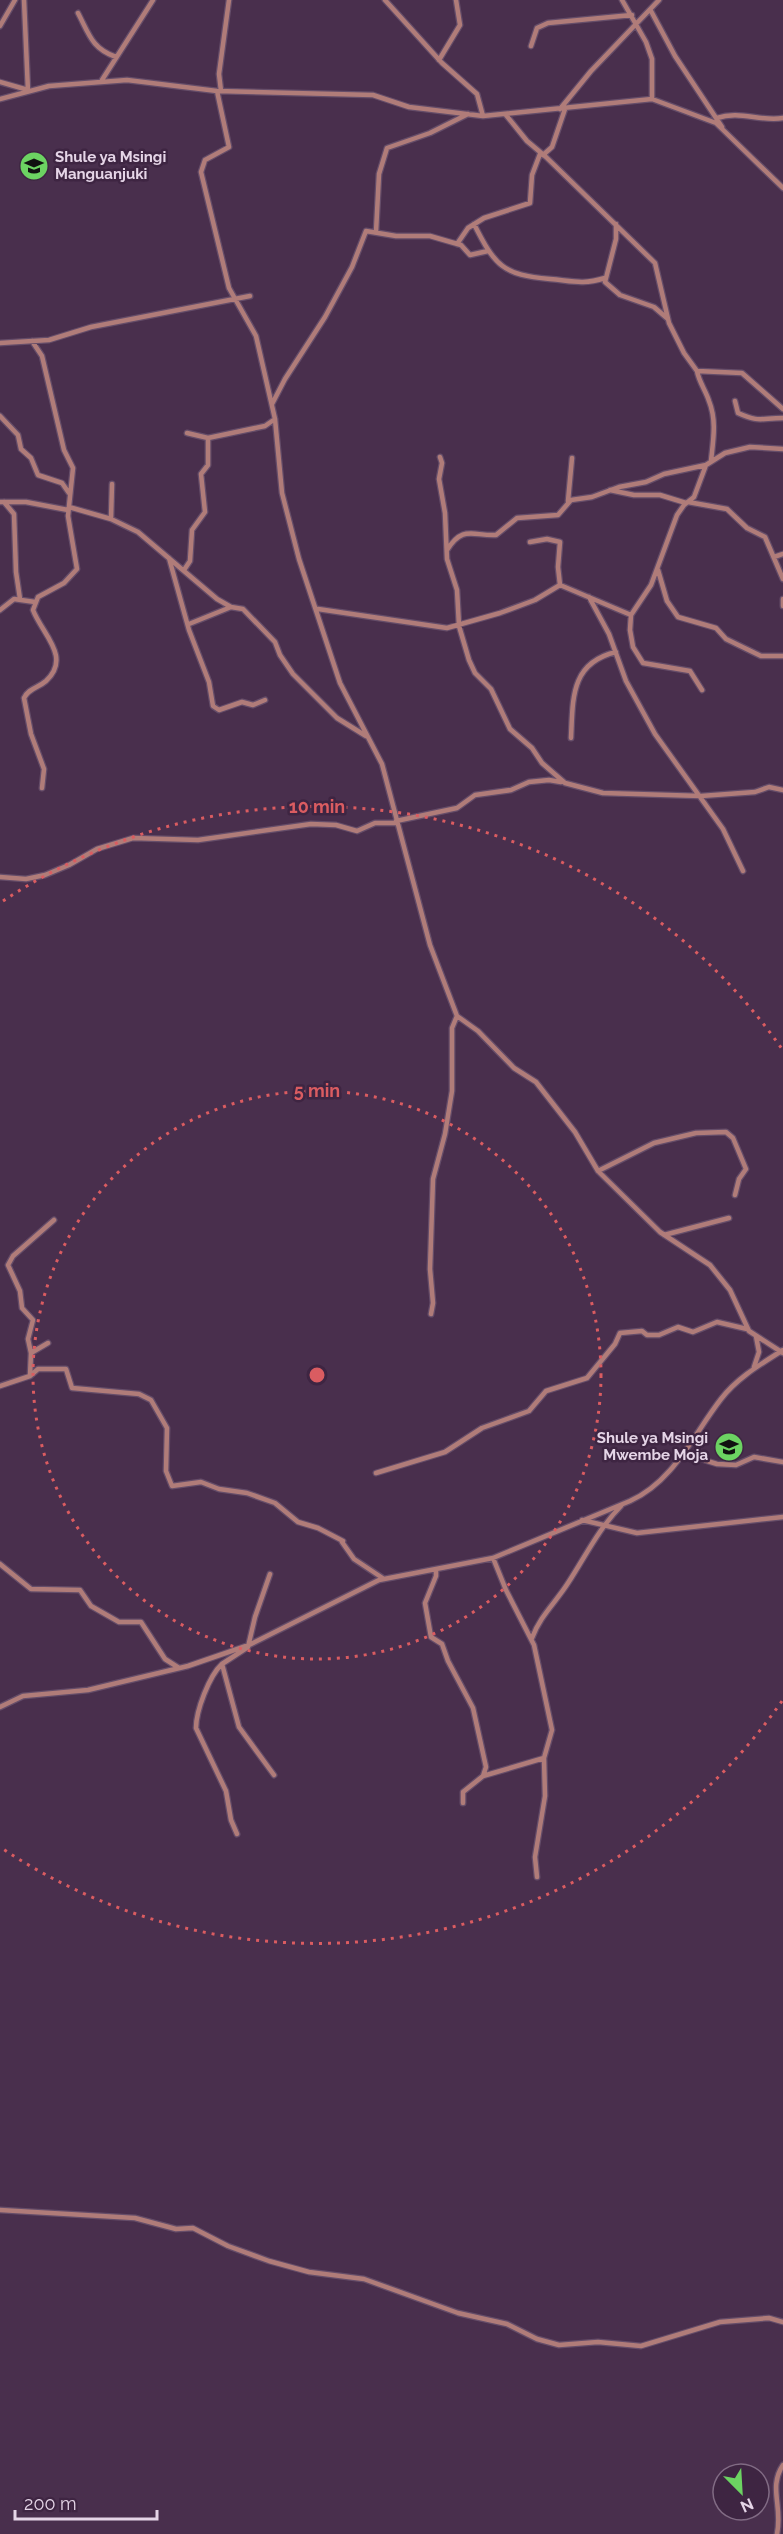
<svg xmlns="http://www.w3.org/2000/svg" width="783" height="2534" font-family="Raleway,sans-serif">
<rect width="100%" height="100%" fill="#492f4d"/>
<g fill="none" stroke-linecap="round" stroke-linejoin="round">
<!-- minor casing -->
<g stroke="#654d69" stroke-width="7">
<path id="minor" d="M 24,0 L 28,91
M 385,0 L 442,63 L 477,94 L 483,116
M 622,0 L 646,42 L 652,59 L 652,99
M 651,11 L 675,56 L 722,127
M 78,13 C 89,34 92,49 116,57
M 0,26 L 15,0
M 531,46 L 537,28 L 548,23 L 632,15
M 439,60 L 460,25 L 456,0
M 102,80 L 153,0
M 0,82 L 28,90
M 217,91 L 229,147 L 205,160 L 201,172 L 229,288 L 256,336 L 275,419 L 282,493 L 299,559 L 340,683 L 382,764 L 430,945 L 457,1016 L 478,1031 L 514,1068 L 536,1082 L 575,1132 L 598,1171 L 660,1232 L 710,1265 L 730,1290 L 749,1331 L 783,1353
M 221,91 L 219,74 L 229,0
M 0,99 L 49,86 L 127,80 L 217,91 L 373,95 L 409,107 L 483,116 L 652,99 L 716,123 L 783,188
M 560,109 L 591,71 L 659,0
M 506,115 L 527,141 L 546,157 L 655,263 L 669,323 L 684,353 L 697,371 L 742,373 L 783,409
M 717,118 C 740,110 760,122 783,118
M 543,155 L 552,147 L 565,109
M 474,224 C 495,266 503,275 550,279 C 573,281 582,285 605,278
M 616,224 L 616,239 L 605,282 L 620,295 L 654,307 L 668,319
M 376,232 L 379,174 L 387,148 L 430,133 L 468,114
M 457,244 L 468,228 L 484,218 L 530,203 L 532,175 L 540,154
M 32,341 L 42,356 L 64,450 L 73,468 L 68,516 L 77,569 L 64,583 L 38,597 L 33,610 C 42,634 72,657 46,681 C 38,688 29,688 24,698 L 31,734 L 44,769 L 42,788
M 0,343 L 49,340 L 91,327 L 250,296
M 697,371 C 699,382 706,391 709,401 C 717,421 713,441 711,461
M 735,401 L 738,413 C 760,423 761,418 783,418
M 272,404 L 285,379 L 325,317 L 352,267 L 366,231 L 396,236 L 430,236 L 461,245 L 470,255 L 488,251
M 0,416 L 18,435 L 21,449 L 31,458 L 38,475 L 62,483 L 69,493
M 187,433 L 208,438 L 265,426 L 275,419
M 440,457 L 442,463 L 439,479 L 445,513 L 447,559 L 457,590 L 459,626 L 469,660 L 475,673 L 491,689 L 510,729 L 532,748 L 542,763 L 565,783 L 603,793 L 701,796 L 755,792 L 769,787 L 783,790
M 610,490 L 634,495 L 660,495 L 686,503
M 568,501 L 572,458
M 0,502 L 26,502 L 68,510
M 4,502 L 14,514 L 16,572 L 20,599
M 688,502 L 727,509 L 747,528 L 765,537 L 783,579
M 69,507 L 111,519 L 138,532 L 217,599 L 231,607 L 243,609 L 275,642 L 280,655 L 293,674 L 337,718 L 366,736
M 111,519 L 112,484
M 530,542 L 547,539 L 560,542 L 558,567 L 560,585
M 447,550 C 463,525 472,536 496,535 L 517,518 L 558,515 L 571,500 L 592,497 L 619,487 L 646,482 L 664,474 L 706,465 L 725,453 L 750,447 L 783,449
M 774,557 L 783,554
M 169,558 L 189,630 L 209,682 L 213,706 L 219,710 L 242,702 L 253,705 L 265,700
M 184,570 L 190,561 L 192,530 L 205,512 L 201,474 L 208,465 L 208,438
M 658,570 L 667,601 L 678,617 L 716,628 L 726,639 L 761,656 L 783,656
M 560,585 L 631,615
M 589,597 L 609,634 L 626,681 L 655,734 L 723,829 L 743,871
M 783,599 L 783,606
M 318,609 L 447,628 L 500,613 L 535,600 L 560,585
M 0,610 L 14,599 L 35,602
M 189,624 L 231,607
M 702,690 L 690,671 L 643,663 L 633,647 L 630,630 L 631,615 L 651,585 L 677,515 L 684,505 L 694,497 L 706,465
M 571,738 C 573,699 570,663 616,652
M 396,821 L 457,808 L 475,795 L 511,790 L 529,782 L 549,780 L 561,782
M 0,877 L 26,879 L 45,875 L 69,865 L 97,849 L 133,838 L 198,840 L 311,824 L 336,825 L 357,831 L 375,823 L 396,823
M 598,1171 L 654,1143 L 696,1133 L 726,1132 L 733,1138 L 746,1169 L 739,1179 L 735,1195
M 664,1235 L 729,1218
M 431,1314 L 433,1303 L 430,1269 L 433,1179 L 445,1134 L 452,1091 L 452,1028 L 457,1016
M 31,1353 L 28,1339 L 33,1320 L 22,1308 L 20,1291 L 8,1265 L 13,1256 L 54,1220
M 754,1367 L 759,1352 L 756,1336
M 30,1376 L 38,1369 L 66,1369 L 72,1388 L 139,1394 L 151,1400 L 167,1428 L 166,1471 L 172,1486 L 201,1482 L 219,1489 L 247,1493 L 275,1503 L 298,1522 L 318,1528 L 343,1541
M 0,1386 L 30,1376 L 31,1353 L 48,1343
M 685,1454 L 717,1464 L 736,1465 L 754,1457 L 783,1462
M 376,1473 L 445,1452 L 482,1428 L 529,1411 L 546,1391 L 587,1378 L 615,1344 L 620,1333 L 642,1331 L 647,1335 L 659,1335 L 678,1327 L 693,1332 L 717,1322 L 747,1329
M 582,1520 L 637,1533 L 783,1517
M 342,1542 L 354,1559 L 384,1579
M 493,1558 L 506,1590 L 534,1645 L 552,1730 L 544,1758 L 545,1796 L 535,1857 L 537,1877
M 0,1564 L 31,1589 L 80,1590 L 91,1606 L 119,1622 L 141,1622 L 165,1659 L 179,1668
M 436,1569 L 436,1576 L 425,1603 L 431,1637 L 442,1644 L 448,1661 L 473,1708 L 486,1767 L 483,1776
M 270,1574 L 255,1617 L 248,1647 L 222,1664 L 239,1727 L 274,1775
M 532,1638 C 540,1616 556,1602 568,1583 C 585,1557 599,1528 621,1506
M 222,1664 C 209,1676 196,1711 196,1728 L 226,1791 L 231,1820 L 237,1834
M 0,1707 L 23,1696 L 88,1690 L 188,1666 L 249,1645 L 379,1580 L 493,1558 L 630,1501 C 674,1481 693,1435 721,1399 C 737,1378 761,1364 783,1350
M 463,1803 L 463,1792 L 483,1776 L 544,1758
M 0,2210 L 135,2218 L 176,2229 L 193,2228 L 228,2246 L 269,2261 L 309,2272 L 364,2279 L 458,2313 L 507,2324 L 537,2339 L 559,2345 L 598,2342 L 641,2346 L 720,2322 L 769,2318 L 783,2322
M 777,2534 C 783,2507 768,2487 783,2465"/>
</g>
<!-- minor -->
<use href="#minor" stroke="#b07c79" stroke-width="4.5"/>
</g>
<!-- distance rings -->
<g fill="none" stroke="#da5c61" stroke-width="3" stroke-dasharray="3 6">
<circle cx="317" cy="1375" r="284"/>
<path d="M782 1701A568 568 0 0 1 3 1849M3 901A568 568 0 0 1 782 1049"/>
</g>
<!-- icons -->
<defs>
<g id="school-disc" transform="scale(1.5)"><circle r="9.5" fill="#6cd362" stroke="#3e2542"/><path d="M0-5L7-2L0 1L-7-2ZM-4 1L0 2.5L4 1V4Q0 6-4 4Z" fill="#111"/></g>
</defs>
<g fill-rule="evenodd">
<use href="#school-disc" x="34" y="166"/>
<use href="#school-disc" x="729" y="1447"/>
</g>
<g text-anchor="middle" stroke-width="5" stroke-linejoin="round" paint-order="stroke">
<!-- poi labels -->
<g font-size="15" font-weight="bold" fill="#e5d5e7" stroke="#3e2542" text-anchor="start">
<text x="55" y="162">Shule ya Msingi<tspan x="55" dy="17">Manguanjuki</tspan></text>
<text x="708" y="1443" text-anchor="end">Shule ya Msingi<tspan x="708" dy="17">Mwembe Moja</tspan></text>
</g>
</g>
<circle cx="317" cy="1375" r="9" fill="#da5c61" stroke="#3e2542" stroke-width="3"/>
<g font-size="18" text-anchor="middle" font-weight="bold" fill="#da5c61" stroke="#3e2542" stroke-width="5" stroke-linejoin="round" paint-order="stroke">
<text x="317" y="813">10 min</text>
<text x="317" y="1097">5 min</text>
</g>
<!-- north arrow -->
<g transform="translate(741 2492) rotate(156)"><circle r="28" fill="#3e2542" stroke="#816b84" stroke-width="1.5"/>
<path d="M0-4.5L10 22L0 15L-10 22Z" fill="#6cd362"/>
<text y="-9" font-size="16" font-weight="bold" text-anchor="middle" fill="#e5d5e7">N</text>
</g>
<!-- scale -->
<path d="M15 2510v9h142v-9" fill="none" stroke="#e5d5e7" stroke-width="3"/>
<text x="24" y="2510" font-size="18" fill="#e5d5e7" stroke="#3e2542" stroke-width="4.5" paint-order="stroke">200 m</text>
</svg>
